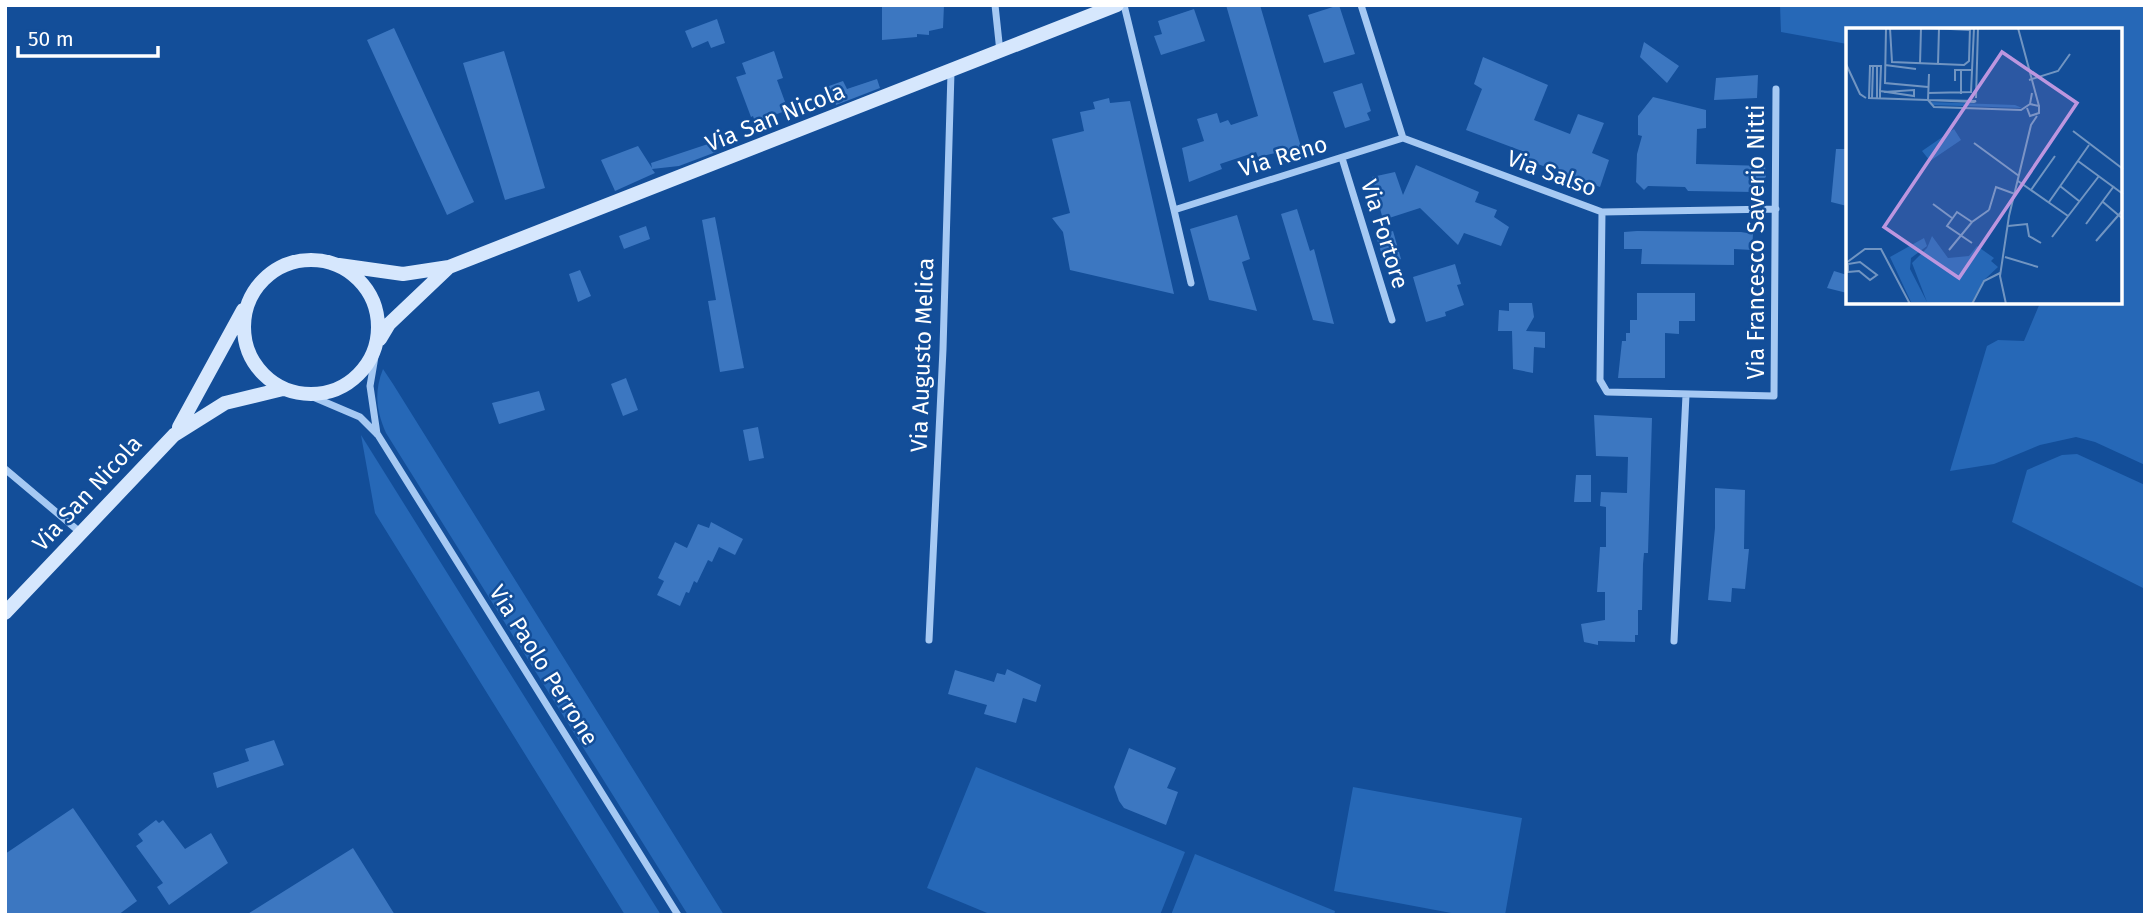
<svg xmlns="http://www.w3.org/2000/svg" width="2150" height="920" font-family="'Fira Sans',sans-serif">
<rect width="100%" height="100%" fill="#134e99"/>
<!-- green -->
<path fill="#2668b7" d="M 1780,5 L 2145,5 L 2145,465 L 2095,442 L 2076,437 L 2040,445 L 1994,464 L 1950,471 L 1987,346 L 1998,340 L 2024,341 L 2040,303 L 2120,303 L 2120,30 L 1847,30 L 1847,44 L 1781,32 Z
M 383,369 L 393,384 L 724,915 L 688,915 L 386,433 C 376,410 374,392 383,369 Z
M 361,435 L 661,915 L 625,915 L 375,513 Z
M 2077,454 L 2145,485 L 2145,589 L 2012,522 L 2027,470 L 2062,455 Z
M 976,767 L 1185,852 L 1160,915 L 992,915 L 927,888 Z
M 1353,787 L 1522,818 L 1505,915 L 1462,915 L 1334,891 Z
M 1195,854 L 1335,911 L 1334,915 L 1171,915 Z"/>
<!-- building -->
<path fill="#3c77c1" d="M 882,5 L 944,5 L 943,28 L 929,31 L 929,35 L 917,34 L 917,37 L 882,40 Z
M 1226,5 L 1260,5 L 1301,147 L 1258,157 L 1256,152 L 1220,164 L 1222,169 L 1189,182 L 1182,148 L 1204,141 L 1197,119 L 1217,113 L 1220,123 L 1228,120 L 1231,125 L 1258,116 Z
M 1339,5 L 1355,54 L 1324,63 L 1308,15 Z
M 1194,9 L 1205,41 L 1161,55 L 1154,36 L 1162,34 L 1158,21 Z
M 717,19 L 725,43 L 711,48 L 708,41 L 692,48 L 685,31 Z
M 394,28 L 474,202 L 447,215 L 367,40 Z
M 1644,42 L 1679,66 L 1667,83 L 1640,57 Z
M 504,51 L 545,188 L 505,200 L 463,63 Z
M 774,51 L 783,78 L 777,80 L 788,110 L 755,122 L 753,116 L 751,117 L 736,77 L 746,74 L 742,63 Z
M 1483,57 L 1548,85 L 1534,120 L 1570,134 L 1578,114 L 1604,123 L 1592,153 L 1609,160 L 1600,187 L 1527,160 L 1530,154 L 1466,130 L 1482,89 L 1474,84 Z
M 1758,75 L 1757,98 L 1714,100 L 1716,78 Z
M 877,79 L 880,88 L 836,105 L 829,86 L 843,81 L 847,89 Z
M 1362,83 L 1371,111 L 1367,113 L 1370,120 L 1345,128 L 1333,92 Z
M 1653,97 L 1706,110 L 1706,128 L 1697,129 L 1696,164 L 1765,166 L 1766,177 L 1754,186 L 1754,192 L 1688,191 L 1685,187 L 1648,186 L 1644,190 L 1636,182 L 1637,154 L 1642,136 L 1638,135 L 1638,116 Z
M 1109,98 L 1110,103 L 1130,101 L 1174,294 L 1070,270 L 1063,232 L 1052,218 L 1070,213 L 1052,139 L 1084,131 L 1080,112 L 1095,109 L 1093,102 Z
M 720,140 L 716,152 L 679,166 L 652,169 L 655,173 L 615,191 L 601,160 L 638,146 L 652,168 L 651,163 Z
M 1836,149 L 1847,149 L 1847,206 L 1831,202 Z
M 1416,165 L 1479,192 L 1475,202 L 1497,210 L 1494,217 L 1509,227 L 1501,246 L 1464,233 L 1458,245 L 1420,208 L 1383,220 L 1372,177 L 1395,172 L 1403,195 Z
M 1297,209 L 1310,251 L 1314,249 L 1334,324 L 1313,320 L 1281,214 Z
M 1237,215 L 1250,259 L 1242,262 L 1257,311 L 1209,300 L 1190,229 Z
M 715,217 L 744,368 L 720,372 L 708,301 L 716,300 L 702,220 Z
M 646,226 L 650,239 L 624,249 L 619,236 Z
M 1393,231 L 1401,259 L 1385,265 L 1376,236 Z
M 1637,231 L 1741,232 L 1753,234 L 1752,250 L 1734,249 L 1734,265 L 1641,264 L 1642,249 L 1624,249 L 1624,232 Z
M 1455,264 L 1461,284 L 1457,285 L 1464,305 L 1445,312 L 1446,316 L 1426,322 L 1413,277 Z
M 580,270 L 591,296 L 578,302 L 569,274 Z
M 1834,271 L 1847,275 L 1847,293 L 1827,288 Z
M 1637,293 L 1695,293 L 1695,321 L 1679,321 L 1679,334 L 1665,333 L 1665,378 L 1618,378 L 1622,341 L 1626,341 L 1626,333 L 1630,333 L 1630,320 L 1637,320 Z
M 1509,303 L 1532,303 L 1534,317 L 1526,331 L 1545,332 L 1545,348 L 1534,347 L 1533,373 L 1513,369 L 1512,331 L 1498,331 L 1499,310 L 1509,311 Z
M 626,378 L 638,410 L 623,416 L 611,384 Z
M 539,391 L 545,410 L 499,424 L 492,403 Z
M 1594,415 L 1652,418 L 1648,553 L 1644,553 L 1643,564 L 1642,610 L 1638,610 L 1638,635 L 1635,635 L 1635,642 L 1598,641 L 1598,645 L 1584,642 L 1581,624 L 1605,620 L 1605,592 L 1597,592 L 1600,547 L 1606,547 L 1606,507 L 1600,506 L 1601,492 L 1627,493 L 1628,457 L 1596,456 Z
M 758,427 L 764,458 L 749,461 L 743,430 Z
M 1576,475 L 1591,475 L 1591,502 L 1574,502 Z
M 1715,488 L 1745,490 L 1744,549 L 1749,549 L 1745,589 L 1732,588 L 1731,602 L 1708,600 L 1715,528 Z
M 711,522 L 743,539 L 735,555 L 719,547 L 712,562 L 708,560 L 697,583 L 694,581 L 689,593 L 686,592 L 680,606 L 657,595 L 664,581 L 658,578 L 675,542 L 687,548 L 698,524 L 709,528 Z
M 1007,669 L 1041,685 L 1036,702 L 1023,698 L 1016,723 L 984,714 L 987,705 L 948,694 L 955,670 L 994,682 L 997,673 L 1005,675 Z
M 274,740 L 284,765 L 217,788 L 213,773 L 249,761 L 245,749 Z
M 1129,748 L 1176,768 L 1167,788 L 1178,792 L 1166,825 L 1124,808 L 1119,801 L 1114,787 Z
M 73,808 L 137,901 L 118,915 L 5,915 L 5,854 Z
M 156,820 L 159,823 L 163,820 L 185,849 L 211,833 L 228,863 L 169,905 L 157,887 L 163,883 L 136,846 L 143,841 L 138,834 Z
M 353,848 L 395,915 L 246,915 Z"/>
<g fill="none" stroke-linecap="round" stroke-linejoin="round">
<!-- street -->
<path stroke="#a6c9f3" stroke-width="7" d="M 995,5 L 1000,52
M 1124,5 L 1174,210 L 1403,138
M 1361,5 L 1403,138
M 1403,138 L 1602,212 L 1776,209
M 1342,158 L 1392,320
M 1174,210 L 1191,283
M 1602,212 L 1600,380 L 1607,392 L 1774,396 L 1776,89
M 377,345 L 370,386 L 377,434
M 306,394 L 360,417 L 378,435 L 678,915
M 5,469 L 81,533
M 929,640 L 943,349 L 951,72
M 1674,641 L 1686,395"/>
<!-- secondary -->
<path stroke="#d6e7fd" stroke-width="14" d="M244 327a67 67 0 1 1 134 0a67 67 0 1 1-134 0Z
M 339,265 L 403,274 L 449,267 L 1117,5
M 380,339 L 389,324 L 448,268
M 179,427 L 243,310
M 5,613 L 174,435 L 225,403 L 283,389"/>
</g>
<g text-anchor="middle" stroke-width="5" stroke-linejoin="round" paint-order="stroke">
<!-- street labels -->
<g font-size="23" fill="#fff" stroke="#134e99">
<text transform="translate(775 117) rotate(-22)" y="8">Via San Nicola</text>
<text transform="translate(1283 156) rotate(-17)" y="8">Via Reno</text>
<text transform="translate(1552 173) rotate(20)" y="8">Via Salso</text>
<text transform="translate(1385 234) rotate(73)" y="8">Via Fortore</text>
<text transform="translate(1756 242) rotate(-90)" y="8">Via Francesco Saverio Nitti</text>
<text transform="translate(922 355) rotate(-88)" y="8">Via Augusto Melica</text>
<text transform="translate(87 493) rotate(-47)" y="8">Via San Nicola</text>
<text transform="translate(544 665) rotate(58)" y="8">Via Paolo Perrone</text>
</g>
</g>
<!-- overview -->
<g transform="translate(1846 28)">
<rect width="276" height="276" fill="#134e99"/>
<path d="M 83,74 L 169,77 L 176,80 L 87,77 ZM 108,101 L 115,112 L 84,133 L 76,123 ZM 86,208 L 102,230 L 123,228 L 131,218 L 148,230 L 145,233 L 152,239 L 137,253 L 125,276 L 65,274 L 44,229 L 78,210 L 81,218 L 65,230 L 64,241 L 81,274 L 66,235 L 81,220 Z" fill="#2668b7"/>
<path fill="none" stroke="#7195c2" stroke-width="2" d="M 40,0 L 39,55 L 82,59M 44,0 L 46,34 L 118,37 L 123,33 L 124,0M 85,0 L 124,2M 172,0 L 193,78M 0,36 L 14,66 L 20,70M 74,36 L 75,0M 92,36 L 93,0M 39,37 L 70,41M 115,43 L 115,66M 183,52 L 212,43 L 224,26M 109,53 L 109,42 L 127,42M 34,63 L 35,38 L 24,38 L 23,70 L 82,72 L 128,74 L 130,73 L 83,72M 82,65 L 125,64 L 128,0M 26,70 L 27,38M 31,70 L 31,38M 34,70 L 34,63 L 68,68 L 68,62 L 38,64M 130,70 L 132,0M 82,72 L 88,79 L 175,82 L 184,76 L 186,65M 82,72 L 83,46M 181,80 L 184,88 L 193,85 L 193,78 L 184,76M 227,103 L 277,141M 128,115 L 173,148M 232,133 L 277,166M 172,153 L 222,188M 214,158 L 233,173M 185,162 L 209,128M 203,174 L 243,117M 257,174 L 277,191M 87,176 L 106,190M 143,182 L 150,159 L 169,166M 126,194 L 111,184 L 101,198 L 126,215M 240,196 L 268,158M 162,198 L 181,196 L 183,208 L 195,215M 206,209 L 253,148M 250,213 L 277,182M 103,222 L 126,194 L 143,182M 159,229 L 192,239M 0,235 L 19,221 L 35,221 L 64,276M 0,244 L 2,244 L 13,243 L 24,252 L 31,247 L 14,234 L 2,236 L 2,244M 126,276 L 138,253 L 154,245M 160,276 L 154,248 L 163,188 L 185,97 L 191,88"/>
<path fill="#bd96df" fill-opacity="0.15" stroke="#bd96df" stroke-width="3.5" d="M 156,24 L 231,75 L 113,250 L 38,199 Z"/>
<rect width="276" height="276" fill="none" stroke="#fff" stroke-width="3.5"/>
</g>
<!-- border -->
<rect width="2150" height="920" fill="none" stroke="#ffffff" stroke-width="14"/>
<!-- scale -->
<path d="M18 46v10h140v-10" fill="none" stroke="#ffffff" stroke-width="3.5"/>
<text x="28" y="46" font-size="21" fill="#ffffff" stroke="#134e99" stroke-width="5" paint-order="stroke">50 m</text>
</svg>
